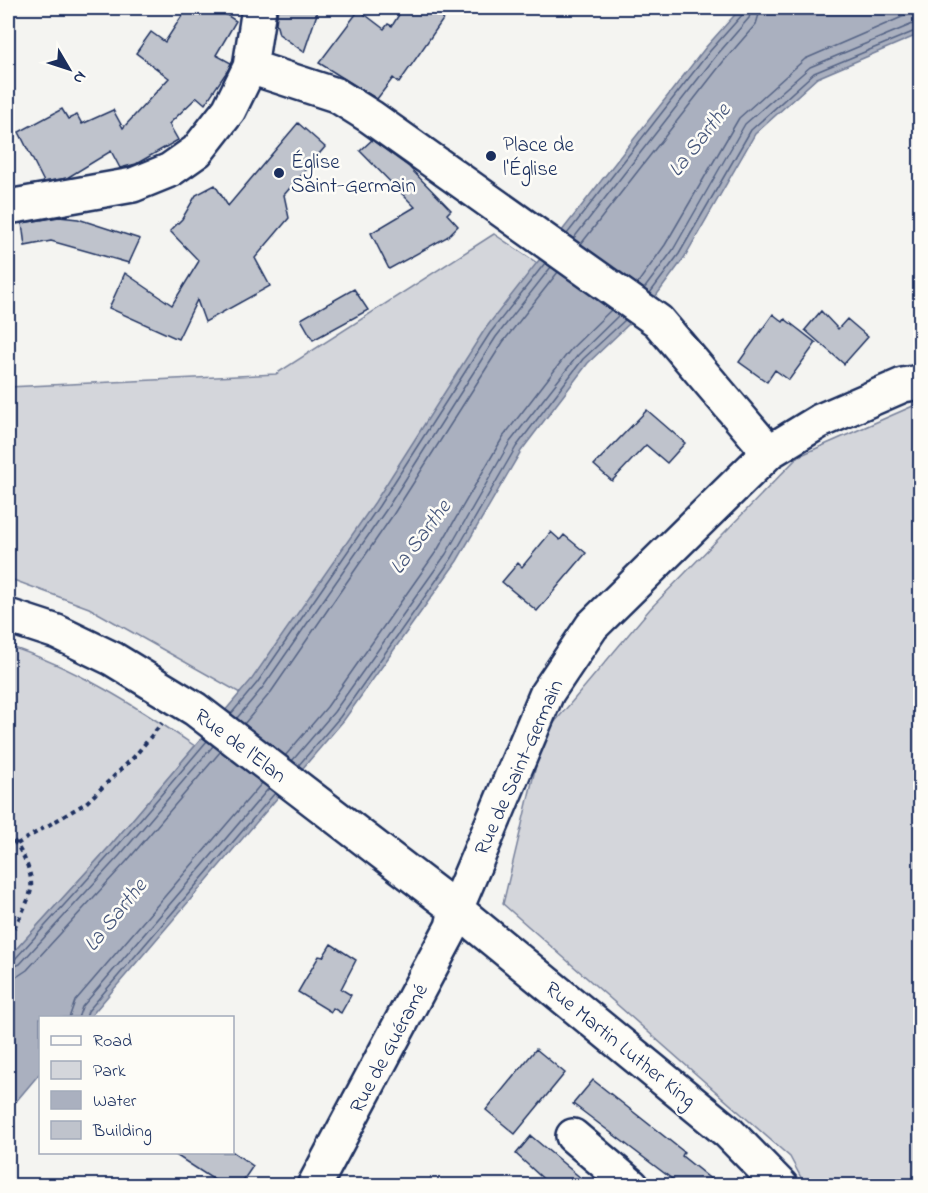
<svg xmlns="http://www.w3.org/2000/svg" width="928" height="1193" font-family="'Indie Flower',sans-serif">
<rect width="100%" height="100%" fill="#f4f4f1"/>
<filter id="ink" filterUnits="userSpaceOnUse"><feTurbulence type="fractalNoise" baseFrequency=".0167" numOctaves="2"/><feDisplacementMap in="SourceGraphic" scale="12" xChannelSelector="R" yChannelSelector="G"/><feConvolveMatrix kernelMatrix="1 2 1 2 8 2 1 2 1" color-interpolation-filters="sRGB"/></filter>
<g filter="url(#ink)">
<!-- green -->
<path fill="#d4d6db" stroke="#78829c" stroke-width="1.5" d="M 494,234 L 546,269 L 256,702 L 89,608 L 8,578 L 8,387 L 276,374 Z
M 920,403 L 920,1185 L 805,1185 L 790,1157 L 503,904 L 543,736 L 650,609 L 799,456 Z
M 8,646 C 75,667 137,707 195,746 L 110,846 L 8,958 Z"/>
<!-- water -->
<path fill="#aab0bf" stroke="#717c98" stroke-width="1.5" d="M 741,8 L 920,8 L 920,34 L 817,78 L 755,134 L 684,258 L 650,304 L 588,363 L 521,451 L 457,561 L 344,720 L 90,1017 L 40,1018 L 40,1073 L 8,1111 L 8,958 L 110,846 L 252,679 L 375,502 L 485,329 L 706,47 Z"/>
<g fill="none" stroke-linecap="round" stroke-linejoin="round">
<!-- shore -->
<path stroke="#546385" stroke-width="1.5" d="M 567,234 L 710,51 L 743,14 L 745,8
M 573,239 L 716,56 L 749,18 L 752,8
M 581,244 L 723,62 L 756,24 L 761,8
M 637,284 L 665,245 L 739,118 L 805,59 L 909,14 L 920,12
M 644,289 L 673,250 L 745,124 L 810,67 L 920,21
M 650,293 L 679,254 L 751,130 L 814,73 L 920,29
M 231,714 L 257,683 L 379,506 L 490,333 L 545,263
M 237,718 L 263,687 L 386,510 L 496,337 L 551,267
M 244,724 L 271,692 L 393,515 L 503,342 L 558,272
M 285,756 L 327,707 L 438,549 L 503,437 L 571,349 L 611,310
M 292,761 L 334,712 L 446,554 L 510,442 L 578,355 L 619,315
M 298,766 L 340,717 L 452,558 L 516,447 L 583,359 L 625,320
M 8,961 L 15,959 L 114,850 L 207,741
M 8,969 L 20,964 L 120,855 L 213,746
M 8,978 L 18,976 L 27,970 L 127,861 L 221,751
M 69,1018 L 75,1001 L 262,783
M 78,1018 L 82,1007 L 269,788
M 86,1018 L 88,1011 L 275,793"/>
</g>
<!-- building -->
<path fill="#bfc3cc" stroke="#1b2f5e" stroke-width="1.5" d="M 187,8 L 216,8 L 236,21 L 216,55 L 231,63 L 228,70 L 205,104 L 197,97 L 169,124 L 178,140 L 136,164 L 120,168 L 111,151 L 67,178 L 44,182 L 19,132 L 62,109 L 68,119 L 77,115 L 82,124 L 113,110 L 123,128 L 169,78 L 136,53 L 151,32 L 165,42 Z
M 278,8 L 319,8 L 304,52 L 279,34 L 276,23 Z
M 403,8 L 451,8 L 399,83 L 393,78 L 377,99 L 319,63 L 359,10 L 384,29 L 388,24 L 392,26 Z
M 298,123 L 325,147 L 284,195 L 289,218 L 255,258 L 270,286 L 205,322 L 197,300 L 178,339 L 109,308 L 125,273 L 172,305 L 199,261 L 170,231 L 182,219 L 196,195 L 215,185 L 228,206 Z
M 372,140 L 409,167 L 451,210 L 447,214 L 458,226 L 447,237 L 389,269 L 371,233 L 415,207 L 360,151 Z
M 59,217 L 78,219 L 140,239 L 129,263 L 51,241 L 25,246 L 22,223 Z
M 354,289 L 368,310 L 313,340 L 301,319 Z
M 821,311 L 838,329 L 847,319 L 868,337 L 844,364 L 805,330 Z
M 773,314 L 783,322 L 785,319 L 816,343 L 789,380 L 775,370 L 767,382 L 739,362 Z
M 647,410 L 685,443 L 667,463 L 646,445 L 612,481 L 594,465 Z
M 551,532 L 560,540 L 564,535 L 586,553 L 537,611 L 502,582 L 518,563 L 522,567 Z
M 331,944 L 356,960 L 341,989 L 351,995 L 341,1013 L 333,1008 L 331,1012 L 298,992 L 319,956 L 323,957 Z
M 536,1049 L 565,1073 L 515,1134 L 486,1110 Z
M 593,1080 L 684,1152 L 682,1156 L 718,1185 L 680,1185 L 573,1104 Z
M 531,1136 L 589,1185 L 550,1185 L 516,1154 Z
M 171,1152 L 233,1152 L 253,1166 L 240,1185 L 222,1185 Z"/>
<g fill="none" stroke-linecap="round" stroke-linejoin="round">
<!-- minor casing -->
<g stroke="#1b2f5e" stroke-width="38">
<path id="minor" d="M 573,1136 L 632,1186
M 314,1186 L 452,927 L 456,909"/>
</g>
<!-- tertiary casing -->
<g stroke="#1b2f5e" stroke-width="38">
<path id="tertiary" d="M 250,67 L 336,95 L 371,117 L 658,321 L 769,452
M 8,207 L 133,185 L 170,170 L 197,151 L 229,110 L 250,67 L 259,8
M 8,616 L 57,632 L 113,659 L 195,709 L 456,909 L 728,1132 L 781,1186
M 456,909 L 547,693 L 592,626 L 769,452 L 820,421 L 903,385 L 920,382"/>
</g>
<!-- path -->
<path stroke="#1b2f5e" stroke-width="4" stroke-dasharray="4.5 4.5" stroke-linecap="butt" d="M 8,834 C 20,847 33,870 31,889 C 30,901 13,928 8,941
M 17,844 L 86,803 L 134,757 L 162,723"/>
<!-- minor -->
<use href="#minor" stroke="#fdfcf7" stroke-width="33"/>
<!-- tertiary -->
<use href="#tertiary" stroke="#fdfcf7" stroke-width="33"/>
</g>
</g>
<!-- markers -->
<g fill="#1b2f5e" stroke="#fdfcf7" stroke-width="2">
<circle cx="491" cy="156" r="6"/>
<circle cx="279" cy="173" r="6"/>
</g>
<g text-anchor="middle" stroke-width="5" stroke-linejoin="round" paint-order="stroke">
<!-- poi labels -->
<g font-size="21" fill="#1b2f5e" stroke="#fdfcf7" text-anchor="start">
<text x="503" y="151">Place de<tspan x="503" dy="24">l'Église</tspan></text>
<text x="291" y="168">Église<tspan x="291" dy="24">Saint-Germain</tspan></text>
</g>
<!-- street labels -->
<g font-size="21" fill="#1b2f5e" stroke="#fdfcf7">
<text transform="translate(241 745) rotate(37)" y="7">Rue de l'Elan</text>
<text transform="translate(518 767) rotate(-66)" y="7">Rue de Saint-Germain</text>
<text transform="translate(621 1044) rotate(39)" y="7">Rue Martin Luther King</text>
<text transform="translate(388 1048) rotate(-62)" y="7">Rue de Guéramé</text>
</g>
<!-- water labels -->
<g font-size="22" font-style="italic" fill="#46567b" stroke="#fdfcf7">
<text transform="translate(698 139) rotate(-52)" y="8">La Sarthe</text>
<text transform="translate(419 536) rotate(-53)" y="8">La Sarthe</text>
<text transform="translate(114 914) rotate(-51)" y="8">La Sarthe</text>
</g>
</g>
<!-- margin -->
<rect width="928" height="1193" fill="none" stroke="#fdfcf7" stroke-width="30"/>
<rect x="15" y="15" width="898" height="1163" fill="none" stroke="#1b2f5e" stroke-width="2" filter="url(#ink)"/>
<!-- legend -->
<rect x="39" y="1016" width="195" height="138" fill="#fdfcf7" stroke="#a3aaba" stroke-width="1.5"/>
<rect x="51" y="1036" width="30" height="9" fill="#fdfcf7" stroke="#a3aaba" stroke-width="1.5"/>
<text x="93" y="1046" font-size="18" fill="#1b2f5e">Road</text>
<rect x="51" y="1061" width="30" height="18" fill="#d4d6db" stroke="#a3aaba" stroke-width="1.5"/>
<text x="93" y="1076" font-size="18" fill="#1b2f5e">Park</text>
<rect x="51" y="1091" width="30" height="18" fill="#aab0bf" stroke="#a3aaba" stroke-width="1.5"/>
<text x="93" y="1106" font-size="18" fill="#1b2f5e">Water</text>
<rect x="51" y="1121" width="30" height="18" fill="#bfc3cc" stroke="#a3aaba" stroke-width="1.5"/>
<text x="93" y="1136" font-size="18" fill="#1b2f5e">Building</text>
<!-- north arrow -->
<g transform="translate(69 69) rotate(129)" stroke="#fdfcf7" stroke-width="4.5" paint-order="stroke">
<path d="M0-4.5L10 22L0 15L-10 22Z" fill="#1b2f5e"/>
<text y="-9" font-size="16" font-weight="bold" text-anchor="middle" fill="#1b2f5e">N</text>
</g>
</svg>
